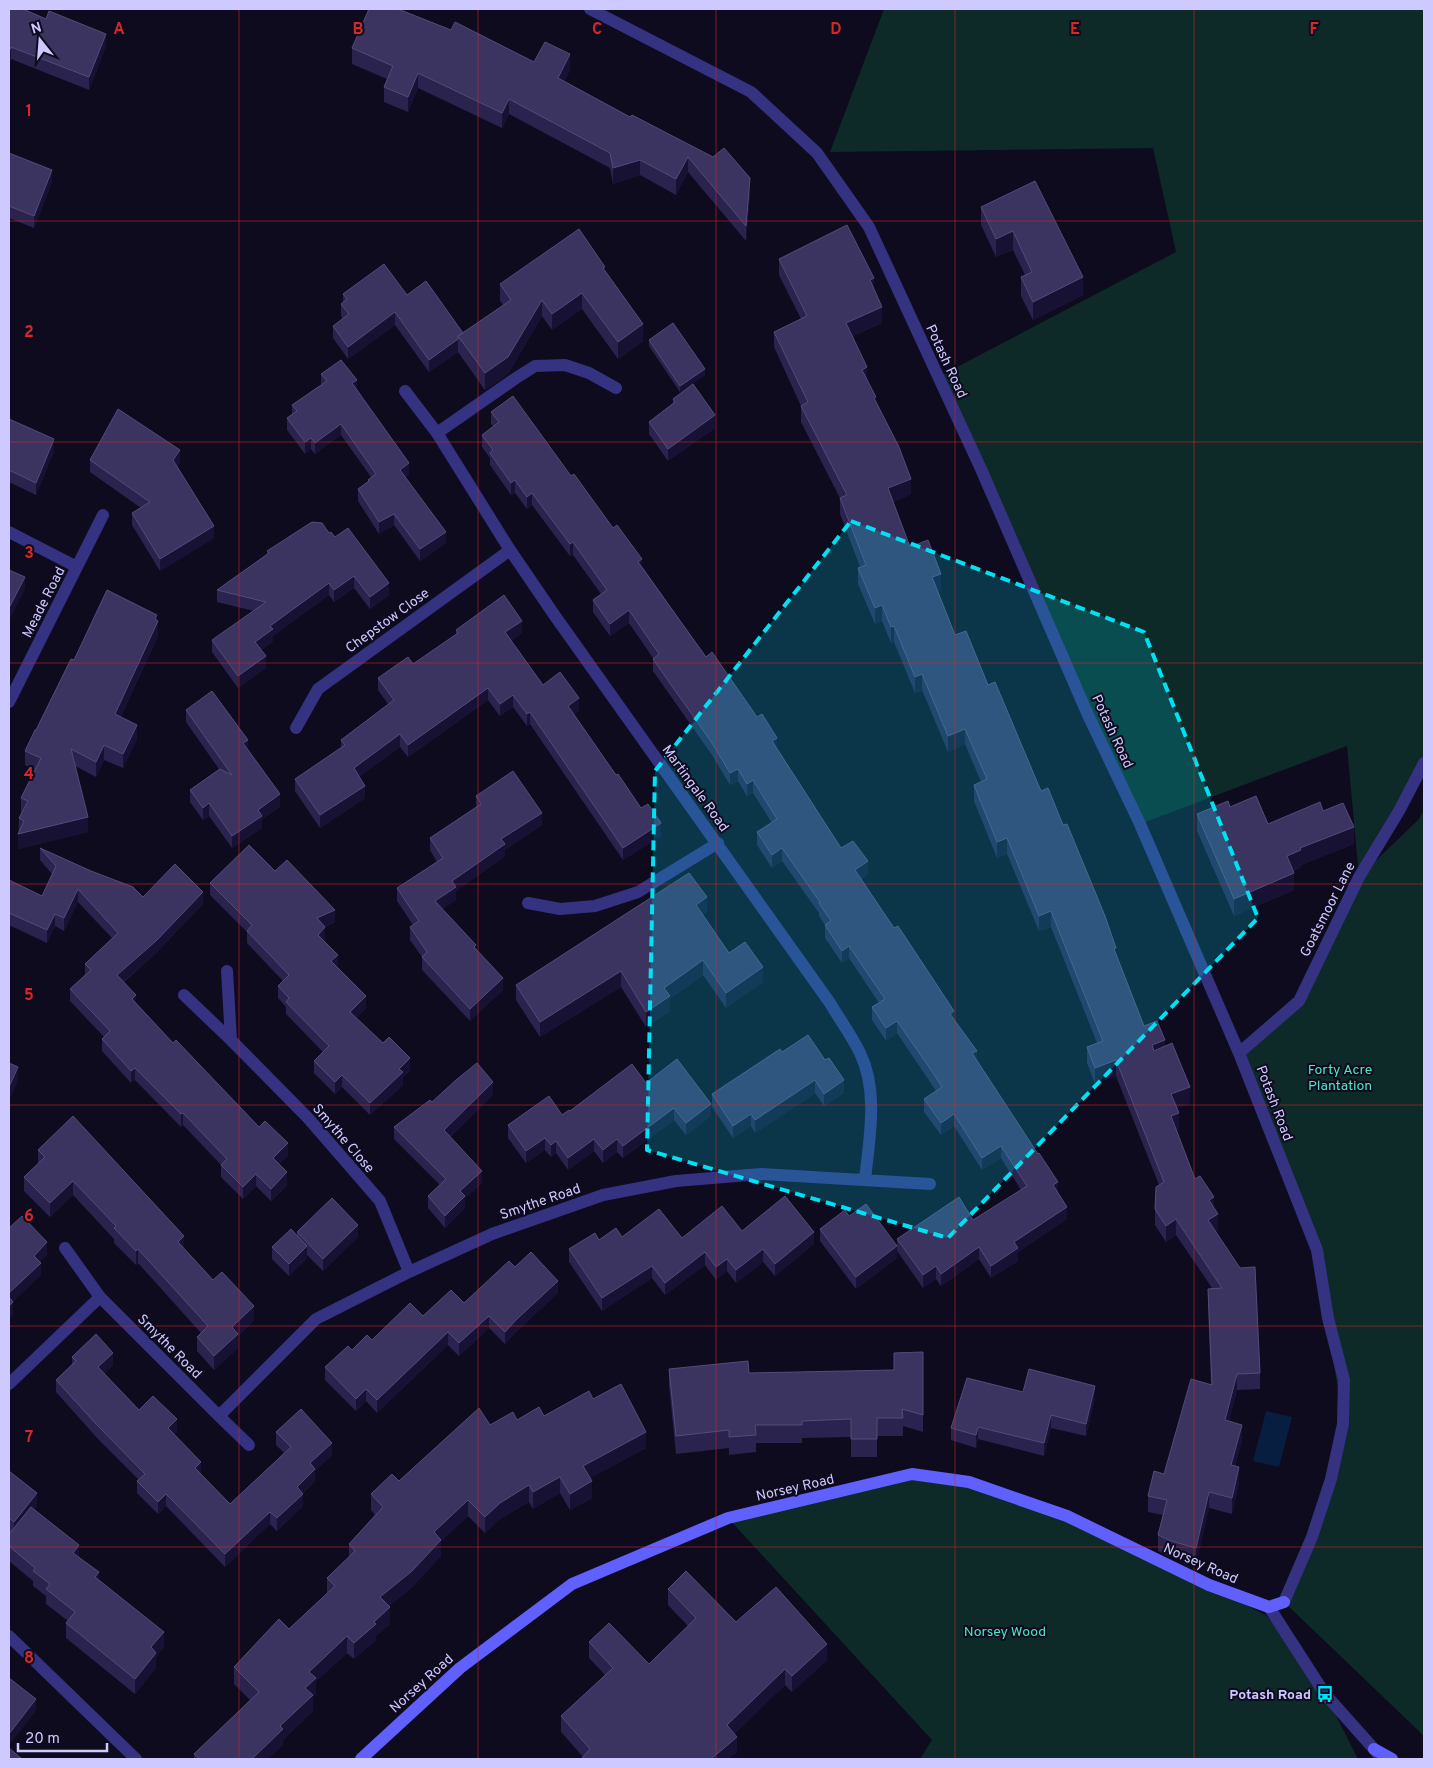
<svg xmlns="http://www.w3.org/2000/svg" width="1433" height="1768" font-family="Overpass,sans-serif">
<rect width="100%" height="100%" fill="#0e0b1f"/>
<!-- green -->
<path fill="#0d2928" d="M 884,9 L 1424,9 L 1424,759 L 1361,875 L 1419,819 L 1424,809 L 1424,1736 L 1284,1602 L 1312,1537 L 1343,1424 L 1317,1250 L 1239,1053 L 1299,1001 L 1359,877 L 1347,746 L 1140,824 L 938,377 L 1176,252 L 1153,148 L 830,152 Z
M 912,1474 L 969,1482 L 1067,1516 L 1209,1585 L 1267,1616 L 1325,1694 L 1358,1759 L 920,1759 L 932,1740 L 728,1518 Z"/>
<!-- water -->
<path fill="#081e41" d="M 1266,1411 L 1292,1417 L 1279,1467 L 1253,1461 Z"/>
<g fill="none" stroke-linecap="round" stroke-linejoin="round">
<!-- street -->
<path stroke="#343281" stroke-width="12" d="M 590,9 L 751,92 L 817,153 L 869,227 L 981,469 L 1088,715 L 1140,824 L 1239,1053 L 1317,1250 L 1328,1318 L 1344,1380 L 1343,1424 L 1331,1479 L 1312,1537 L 1284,1602
M 405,391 L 437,433 L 510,550 L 555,616 L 830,1003 C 840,1020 852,1036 860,1053 C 879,1092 869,1139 865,1180
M 437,433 L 516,378 L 535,366 L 565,365 L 589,373 L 616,388
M 9,532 L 77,567
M 9,702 L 103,515
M 296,728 L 318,689 L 510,550
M 528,903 L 560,909 L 595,906 L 638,892 L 718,843
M 227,971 L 231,1040 L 308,1118 L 380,1201 L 409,1272
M 184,995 L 231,1040
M 1239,1053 L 1299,1001 L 1359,877 L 1399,811 L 1424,763
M 65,1248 L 100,1297
M 9,1384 L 100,1297 L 219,1416 L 316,1319 L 409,1272 L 492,1234 L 603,1195 L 676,1181 L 761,1174 L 930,1184
M 219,1416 L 249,1445
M 1269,1607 L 1325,1694 L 1374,1749 L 1380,1757
M 9,1636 L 136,1759"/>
<!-- secondary -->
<path stroke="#6060ff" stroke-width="12" d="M 1374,1749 L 1392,1759
M 361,1759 L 460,1668 L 572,1584 L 728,1518 L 912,1474 L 969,1482 L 1067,1516 L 1209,1585 L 1269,1607 L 1284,1602"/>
</g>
<!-- wall -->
<path fill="#29234e" d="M 9,9 L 106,46 L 89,90 L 11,59 L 9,65 Z
M 451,30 L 534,62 L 570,70 L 564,81 L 750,193 L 746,241 L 688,172 L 676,195 L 640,175 L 613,184 L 610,168 L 509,114 L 502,128 L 418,88 L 408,112 L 384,102 L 384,87 L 387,79 L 352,64 L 352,48 Z
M 9,153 L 52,182 L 34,228 L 9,218 Z
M 1035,181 L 1083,295 L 1033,320 L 1021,296 L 1021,277 L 1025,275 L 1013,250 L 996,257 L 981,225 L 981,207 Z
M 779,259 L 874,288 L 882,323 L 853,336 L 867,381 L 911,494 L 893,502 L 910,547 L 941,590 L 938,591 L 955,635 L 988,685 L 1041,791 L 1116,954 L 1144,1026 L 1165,1046 L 1190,1103 L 1177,1108 L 1179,1129 L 1176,1130 L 1195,1179 L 1214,1208 L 1218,1230 L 1215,1231 L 1260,1373 L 1260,1389 L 1237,1390 L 1229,1421 L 1242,1441 L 1235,1466 L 1239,1483 L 1232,1514 L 1209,1508 L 1196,1564 L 1171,1557 L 1158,1551 L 1158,1535 L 1163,1515 L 1148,1512 L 1148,1496 L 1164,1474 L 1211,1385 L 1208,1304 L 1208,1289 L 1212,1288 L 1176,1235 L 1166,1242 L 1155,1225 L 1155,1209 L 1159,1185 L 1116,1076 L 1095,1084 L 1087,1063 L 1087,1047 L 1097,1043 L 1051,927 L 1039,931 L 1007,854 L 997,858 L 974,801 L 974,785 L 981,782 L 965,744 L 948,752 L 922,690 L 915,693 L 894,642 L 891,643 L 882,621 L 875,624 L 858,584 L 858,568 L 860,567 L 840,514 L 840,498 L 801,422 L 801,406 L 774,347 L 774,332 L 801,319 L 779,275 Z
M 605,272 L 643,341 L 618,359 L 582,309 L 552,330 L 542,316 L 508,374 L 485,390 L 458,352 L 429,372 L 395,325 L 348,359 L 333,338 L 333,326 L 343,319 L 341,316 L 341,304 L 343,303 L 343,294 L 407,295 L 463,333 L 503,305 L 500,301 L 500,284 Z
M 649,340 L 705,375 L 680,392 L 649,346 Z
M 321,374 L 357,389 L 409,475 L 405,477 L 446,543 L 420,561 L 394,525 L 379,534 L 358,501 L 358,489 L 368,482 L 368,480 L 371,477 L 341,435 L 315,454 L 311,449 L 305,454 L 287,430 L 287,418 L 292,414 L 292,405 L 321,385 Z
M 673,399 L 715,428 L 668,461 L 649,434 L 649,422 L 673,404 Z
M 491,412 L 571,476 L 642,566 L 706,657 L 777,748 L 841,848 L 868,874 L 861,879 L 954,1020 L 977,1060 L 1058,1192 L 1067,1219 L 1018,1252 L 1018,1261 L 991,1278 L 979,1259 L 941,1286 L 936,1279 L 923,1288 L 897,1251 L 897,1239 L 973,1220 L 1021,1190 L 1001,1158 L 982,1170 L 954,1126 L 941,1135 L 924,1112 L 924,1099 L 936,1091 L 897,1033 L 886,1041 L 872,1020 L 872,1007 L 879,1003 L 849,958 L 842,963 L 825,938 L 825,925 L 819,916 L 819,913 L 782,861 L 772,868 L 757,845 L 757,832 L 772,823 L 753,793 L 747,796 L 738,781 L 730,785 L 712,755 L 653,671 L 653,658 L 629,623 L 610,636 L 593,612 L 593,600 L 601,594 L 573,555 L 570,556 L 532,505 L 527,509 L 515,493 L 511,495 L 490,465 L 490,458 L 482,447 L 482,435 L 493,426 L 491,424 Z
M 9,419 L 54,451 L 36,495 L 9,482 Z
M 90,460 L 180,462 L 177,466 L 214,538 L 160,571 L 132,525 L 132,513 L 141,508 L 90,472 Z
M 329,533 L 335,537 L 389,595 L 370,609 L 354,588 L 334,602 L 329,595 L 273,636 L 273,641 L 261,650 L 266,668 L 238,688 L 212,652 L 212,640 L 254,611 L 217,602 L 217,590 L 267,554 L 267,551 Z
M 157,620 L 158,636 L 121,716 L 137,739 L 123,768 L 104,760 L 96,777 L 75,766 L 88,832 L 18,849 L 19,818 L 22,813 L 21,812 L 21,798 L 35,770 L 25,765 L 25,751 L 36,730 L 74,660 Z
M 456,630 L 522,633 L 511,641 L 543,685 L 579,710 L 574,714 L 616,775 L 661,836 L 623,860 L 530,724 L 527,726 L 513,707 L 500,716 L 488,700 L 408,757 L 400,747 L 359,777 L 365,798 L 320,828 L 295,791 L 295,779 L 341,748 L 341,740 L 388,704 L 378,690 L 378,678 L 413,664 L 456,635 Z
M 186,710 L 248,749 L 280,807 L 262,819 L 262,828 L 232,848 L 209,816 L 203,820 L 190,802 L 190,790 L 219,769 L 186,722 Z
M 476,796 L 542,825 L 505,850 L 505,856 L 456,891 L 456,900 L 442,909 L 476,949 L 503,990 L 470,1021 L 422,970 L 422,957 L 410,940 L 410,927 L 413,925 L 397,901 L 397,888 L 437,862 L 430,850 L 430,838 L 476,807 Z
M 1230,807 L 1268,824 L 1323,811 L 1354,844 L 1301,865 L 1301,867 L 1293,871 L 1294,890 L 1234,916 L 1197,831 L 1197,814 Z
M 40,848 L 143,897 L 203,904 L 156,953 L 124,982 L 136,1003 L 173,1043 L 288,1155 L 279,1164 L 287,1185 L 271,1201 L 256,1186 L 243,1199 L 221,1177 L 221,1165 L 183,1125 L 181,1127 L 135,1080 L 131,1083 L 102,1051 L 102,1039 L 104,1037 L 70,1001 L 70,989 L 85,975 L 85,964 L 112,938 L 78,902 L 64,931 L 55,926 L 47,943 L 9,925 L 9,880 L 42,896 L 52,874 L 40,860 Z
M 275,871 L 335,922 L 325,927 L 325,940 L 324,941 L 337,968 L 366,1008 L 356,1018 L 410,1071 L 403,1077 L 403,1085 L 370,1115 L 342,1087 L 335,1094 L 314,1073 L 314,1061 L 323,1052 L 286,1014 L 286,1007 L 278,998 L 278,986 L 283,981 L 247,943 L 247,932 L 210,895 L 210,883 Z
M 707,912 L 703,915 L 729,953 L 763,982 L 726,1008 L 703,975 L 670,999 L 670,1011 L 646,1027 L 621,987 L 540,1037 L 516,1000 L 516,985 Z
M 782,1052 L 844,1093 L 824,1106 L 815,1093 L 755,1133 L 751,1126 L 733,1138 L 712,1107 L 712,1094 Z
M 646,1083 L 711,1116 L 686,1135 L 674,1120 L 623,1158 L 617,1152 L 603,1163 L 594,1151 L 568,1170 L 556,1153 L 551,1157 L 545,1150 L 526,1163 L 508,1138 L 508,1125 L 562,1115 L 570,1111 Z
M 493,1095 L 450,1137 L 482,1183 L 465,1198 L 465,1208 L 445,1228 L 428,1208 L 428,1196 L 440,1185 L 394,1139 L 394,1127 L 432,1102 Z
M 38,1150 L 184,1248 L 213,1280 L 254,1320 L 238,1336 L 238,1348 L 214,1370 L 197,1351 L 197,1337 L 201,1333 L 138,1263 L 136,1265 L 114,1243 L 114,1239 L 73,1195 L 50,1217 L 24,1191 L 24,1177 L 38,1164 Z
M 849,1216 L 897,1258 L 856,1289 L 820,1241 L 820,1229 Z
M 742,1231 L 814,1244 L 775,1276 L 763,1262 L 736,1283 L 727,1271 L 716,1280 L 705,1265 L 665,1295 L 652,1278 L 602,1311 L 569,1262 L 569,1249 L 622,1237 L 682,1238 Z
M 297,1232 L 358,1237 L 323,1271 L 307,1255 L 307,1258 L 289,1276 L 272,1259 L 272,1247 L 297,1235 Z
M 515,1267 L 558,1293 L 517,1331 L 505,1344 L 489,1328 L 459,1356 L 448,1345 L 377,1413 L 366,1401 L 356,1411 L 325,1380 L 325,1367 L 352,1350 L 423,1316 L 464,1303 Z
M 923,1352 L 923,1432 L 903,1426 L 903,1436 L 877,1436 L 877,1457 L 851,1457 L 851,1437 L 802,1438 L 802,1443 L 756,1443 L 756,1452 L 729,1455 L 729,1448 L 676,1454 L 669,1386 L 669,1369 L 749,1373 L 894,1370 Z
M 72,1357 L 113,1365 L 104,1374 L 139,1410 L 177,1432 L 174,1434 L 201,1474 L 230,1504 L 284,1453 L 276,1445 L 276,1432 L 332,1455 L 315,1471 L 315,1481 L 303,1493 L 303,1506 L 277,1531 L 270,1524 L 225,1567 L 166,1506 L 158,1514 L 137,1493 L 137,1481 L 139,1480 L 97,1438 L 56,1392 L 56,1380 L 72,1364 Z
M 1023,1392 L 1095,1398 L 1086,1436 L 1051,1428 L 1044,1456 L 978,1439 L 976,1448 L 951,1440 L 951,1428 Z
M 593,1399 L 646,1448 L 590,1478 L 592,1498 L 570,1510 L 560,1493 L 533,1509 L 529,1502 L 500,1519 L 485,1533 L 468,1516 L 441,1541 L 441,1556 L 412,1587 L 389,1606 L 390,1624 L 376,1636 L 376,1640 L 354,1659 L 347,1653 L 316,1681 L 316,1694 L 313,1697 L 313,1711 L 283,1740 L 283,1745 L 268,1759 L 194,1759 L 194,1754 L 250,1700 L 234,1684 L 234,1667 L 289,1629 L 327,1593 L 327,1578 L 349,1557 L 349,1544 L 375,1515 L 371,1510 L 371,1494 L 399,1481 L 490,1425 L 544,1416 Z
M 9,1471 L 37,1506 L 34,1509 L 79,1557 L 99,1580 L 164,1647 L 156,1657 L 156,1668 L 135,1694 L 66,1638 L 66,1623 L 68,1621 L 46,1604 L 46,1596 L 33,1586 L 33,1581 L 9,1561 L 9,1534 L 10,1532 L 9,1530 Z
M 668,1589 L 736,1622 L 827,1660 L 792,1692 L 785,1685 L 734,1734 L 737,1753 L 583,1757 L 561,1732 L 561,1716 L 605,1675 L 589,1658 L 589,1642 L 649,1664 L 688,1626 L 668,1605 Z"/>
<!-- shaded-wall -->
<path fill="#171233" d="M 106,34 L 106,46 L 89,90 L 89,77 Z
M 11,47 L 11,59 L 9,65 L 9,53 Z
M 570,54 L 570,70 L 558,93 L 558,78 Z
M 418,73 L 418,88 L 408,112 L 408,97 Z
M 509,99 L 509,114 L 502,128 L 502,113 Z
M 688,157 L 688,172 L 676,195 L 676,179 Z
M 640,160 L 640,175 L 613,184 L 613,168 Z
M 52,170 L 52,182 L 34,228 L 34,216 Z
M 750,178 L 750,193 L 746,241 L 746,226 Z
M 1013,231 L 1013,250 L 996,257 L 996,239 Z
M 1083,277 L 1083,295 L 1033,320 L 1033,302 Z
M 874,278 L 874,294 L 870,280 Z
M 582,293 L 582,309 L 552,330 L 552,314 Z
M 542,300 L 542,316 L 508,374 L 485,390 L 485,373 Z
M 882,307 L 882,323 L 846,339 L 846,323 Z
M 395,312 L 395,325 L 348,359 L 348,347 Z
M 643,324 L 643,341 L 618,359 L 618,342 Z
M 458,339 L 458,352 L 429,372 L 429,360 Z
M 867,367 L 867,383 L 862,370 Z
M 705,369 L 705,375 L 680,392 L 680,386 Z
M 357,380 L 357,391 L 352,383 Z
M 715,415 L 715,428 L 668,461 L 668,449 Z
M 341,424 L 341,435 L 315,454 L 315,443 Z
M 311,438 L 311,449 L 305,454 L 305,442 Z
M 54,439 L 54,451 L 36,495 L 36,483 Z
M 180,450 L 180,462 L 173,472 L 173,460 Z
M 409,463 L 409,475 L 400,481 L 400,470 Z
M 911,479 L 911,494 L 888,504 L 888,488 Z
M 515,480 L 515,493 L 511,495 L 511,483 Z
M 532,493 L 532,505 L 527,509 L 527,497 Z
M 394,514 L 394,525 L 379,534 L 379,522 Z
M 214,526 L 214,538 L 160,571 L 160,559 Z
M 446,532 L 446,543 L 420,561 L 420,549 Z
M 573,542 L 573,555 L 570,556 L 570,544 Z
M 642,559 L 642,572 L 638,562 Z
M 941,574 L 941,590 L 932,593 L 932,577 Z
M 354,576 L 354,588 L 334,602 L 334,590 Z
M 25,577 L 25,589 L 9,621 L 9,608 Z
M 329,583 L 329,595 L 273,636 L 273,641 L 255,654 L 255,642 L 270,626 Z
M 389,583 L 389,595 L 370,609 L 370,597 Z
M 882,605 L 882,621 L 875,624 L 875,608 Z
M 629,610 L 629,623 L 610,636 L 610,624 Z
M 157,615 L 157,623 L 158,621 L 158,636 L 115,728 L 115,714 Z
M 522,621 L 522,633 L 505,645 L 505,632 Z
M 894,626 L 894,642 L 891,643 L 891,627 Z
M 266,656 L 266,668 L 238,688 L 238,676 Z
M 922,674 L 922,690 L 915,693 L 915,677 Z
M 488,688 L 488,700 L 408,757 L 408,745 Z
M 513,695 L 513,707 L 500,716 L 500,704 Z
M 579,698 L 579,710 L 568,718 L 568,706 Z
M 530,712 L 530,724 L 527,726 L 527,714 Z
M 137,725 L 137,739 L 123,768 L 123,754 Z
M 965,729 L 965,744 L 948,752 L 948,736 Z
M 400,734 L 400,747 L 354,781 L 354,768 Z
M 777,738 L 777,751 L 772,741 Z
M 248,740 L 248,752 L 243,743 Z
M 104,745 L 104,760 L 96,777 L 96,762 Z
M 738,769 L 738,781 L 730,785 L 730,773 Z
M 753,780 L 753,793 L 747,796 L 747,784 Z
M 365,786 L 365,798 L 320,828 L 320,815 Z
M 280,794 L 280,807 L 262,819 L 262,828 L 232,848 L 232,836 L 258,810 Z
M 209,803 L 209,816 L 203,820 L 203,808 Z
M 542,813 L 542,825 L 505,850 L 505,856 L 456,891 L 456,900 L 435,914 L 435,901 L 452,881 L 501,839 Z
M 88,817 L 88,832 L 18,849 L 18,834 Z
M 661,823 L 661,836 L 623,860 L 623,848 Z
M 1354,827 L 1354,844 L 1301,865 L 1301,867 L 1287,873 L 1287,856 L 1300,848 Z
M 1007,838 L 1007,854 L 997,858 L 997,842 Z
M 782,848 L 782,861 L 772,868 L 772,855 Z
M 868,861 L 868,874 L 855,882 L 855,870 Z
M 1294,873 L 1294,890 L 1234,916 L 1234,899 Z
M 78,889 L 78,902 L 64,931 L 64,918 Z
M 203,892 L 203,904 L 156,953 L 117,987 L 117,975 Z
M 707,897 L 707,912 L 696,920 L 696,905 Z
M 335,910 L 335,922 L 317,930 L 317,918 Z
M 1051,911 L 1051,927 L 1039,931 L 1039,916 Z
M 55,914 L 55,926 L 47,943 L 47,930 Z
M 325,927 L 325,940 L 318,947 L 318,935 Z
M 849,946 L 849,958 L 842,963 L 842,951 Z
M 338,955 L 338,967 L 331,961 Z
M 703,960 L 703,975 L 670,999 L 670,1011 L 646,1027 L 646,1012 L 664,988 Z
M 763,967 L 763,982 L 726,1008 L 726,993 Z
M 621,971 L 621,987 L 540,1037 L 540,1022 Z
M 503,978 L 503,990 L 470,1021 L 470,1009 Z
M 136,995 L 136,1007 L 132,999 Z
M 366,996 L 366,1008 L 350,1024 L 350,1012 Z
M 954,1011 L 954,1023 L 950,1014 Z
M 897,1021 L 897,1033 L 886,1041 L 886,1028 Z
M 1165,1040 L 1165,1056 L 1152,1061 L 1152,1045 Z
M 977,1051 L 977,1064 L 972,1053 Z
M 410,1058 L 410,1071 L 403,1077 L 403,1085 L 370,1115 L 370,1103 L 399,1069 Z
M 1116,1060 L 1116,1076 L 1095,1084 L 1095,1068 Z
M 18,1067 L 18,1081 L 9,1101 L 9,1087 Z
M 135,1068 L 135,1080 L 131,1083 L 131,1071 Z
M 342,1075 L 342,1087 L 335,1094 L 335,1082 Z
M 815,1080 L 815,1093 L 755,1133 L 755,1120 Z
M 844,1080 L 844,1093 L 824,1106 L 824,1094 Z
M 493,1082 L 493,1095 L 444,1142 L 444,1130 Z
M 1190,1087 L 1190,1103 L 1171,1110 L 1171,1094 Z
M 711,1104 L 711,1116 L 686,1135 L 686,1123 Z
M 674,1108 L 674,1120 L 623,1158 L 623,1146 Z
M 183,1113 L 183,1125 L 181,1127 L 181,1114 Z
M 1179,1113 L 1179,1129 L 1171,1132 L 1171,1116 Z
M 751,1114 L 751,1126 L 733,1138 L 733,1126 Z
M 954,1114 L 954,1126 L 941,1135 L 941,1123 Z
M 545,1138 L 545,1150 L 526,1163 L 526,1151 Z
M 594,1139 L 594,1151 L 568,1170 L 568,1158 Z
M 617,1139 L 617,1152 L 603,1163 L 603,1150 Z
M 556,1141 L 556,1153 L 551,1157 L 551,1145 Z
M 288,1143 L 288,1155 L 273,1170 L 273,1158 Z
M 1001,1146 L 1001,1158 L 982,1170 L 982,1158 Z
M 482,1171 L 482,1183 L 465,1198 L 465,1208 L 445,1228 L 445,1216 L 460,1191 Z
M 287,1172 L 287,1185 L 271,1201 L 271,1189 Z
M 256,1174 L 256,1186 L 243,1199 L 243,1187 Z
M 73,1181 L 73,1195 L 50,1217 L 50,1203 Z
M 1058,1182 L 1058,1194 L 1053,1185 Z
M 1214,1197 L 1214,1213 L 1209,1200 Z
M 1067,1207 L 1067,1219 L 1018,1252 L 1018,1261 L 991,1278 L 991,1266 L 1014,1242 Z
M 1218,1214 L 1218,1230 L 1208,1236 L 1208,1220 Z
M 1176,1219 L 1176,1235 L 1166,1242 L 1166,1226 Z
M 358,1225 L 358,1237 L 323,1271 L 323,1259 Z
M 814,1232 L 814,1244 L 775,1276 L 775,1264 Z
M 184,1236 L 184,1251 L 178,1242 Z
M 47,1242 L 47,1255 L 34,1268 L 34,1256 Z
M 307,1246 L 307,1258 L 289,1276 L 289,1264 Z
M 897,1246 L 897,1258 L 856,1289 L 856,1277 Z
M 979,1247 L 979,1259 L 941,1286 L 941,1274 Z
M 138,1249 L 138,1263 L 136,1265 L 136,1251 Z
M 763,1249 L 763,1262 L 736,1283 L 736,1270 Z
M 705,1252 L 705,1265 L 665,1295 L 665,1283 Z
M 727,1259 L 727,1271 L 716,1280 L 716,1267 Z
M 41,1263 L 41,1275 L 9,1306 L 9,1293 Z
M 652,1266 L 652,1278 L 602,1311 L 602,1298 Z
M 936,1266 L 936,1279 L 923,1288 L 923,1275 Z
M 558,1281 L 558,1293 L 517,1331 L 505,1344 L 505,1332 L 517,1319 Z
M 13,1302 L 13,1315 L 9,1319 L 9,1306 Z
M 254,1306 L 254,1320 L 238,1336 L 238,1348 L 214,1370 L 214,1356 L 232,1327 Z
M 489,1316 L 489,1328 L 459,1356 L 459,1343 Z
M 448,1332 L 448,1345 L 377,1413 L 377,1400 Z
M 113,1353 L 113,1365 L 98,1380 L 98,1367 Z
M 1237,1374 L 1237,1390 L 1225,1436 L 1225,1420 Z
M 1095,1386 L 1095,1398 L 1086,1436 L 1086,1424 Z
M 366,1389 L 366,1401 L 356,1411 L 356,1399 Z
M 1051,1415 L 1051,1428 L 1044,1456 L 1044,1443 Z
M 177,1419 L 177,1432 L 168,1440 L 168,1428 Z
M 1242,1425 L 1242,1441 L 1231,1481 L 1231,1465 Z
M 978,1427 L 978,1439 L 976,1448 L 976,1435 Z
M 646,1432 L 646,1448 L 583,1482 L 583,1466 Z
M 332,1443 L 332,1455 L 315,1471 L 315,1481 L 297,1499 L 297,1487 L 310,1463 Z
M 201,1462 L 201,1474 L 195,1468 Z
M 1239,1467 L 1239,1483 L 1232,1514 L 1232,1498 Z
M 560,1477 L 560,1493 L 533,1509 L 533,1492 Z
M 592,1481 L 592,1498 L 570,1510 L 570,1494 Z
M 529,1485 L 529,1502 L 500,1519 L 485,1533 L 485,1517 L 500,1503 Z
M 1209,1492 L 1209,1508 L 1196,1564 L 1196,1548 Z
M 37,1493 L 37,1506 L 14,1534 L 14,1522 Z
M 166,1494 L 166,1506 L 158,1514 L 158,1502 Z
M 303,1494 L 303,1506 L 277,1531 L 277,1518 Z
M 468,1500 L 468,1516 L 441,1541 L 441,1556 L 412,1587 L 380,1613 L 380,1597 L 434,1532 Z
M 270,1512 L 270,1524 L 225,1567 L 225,1554 Z
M 79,1545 L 79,1561 L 73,1553 Z
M 99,1572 L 99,1588 L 95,1577 Z
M 390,1607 L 390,1624 L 376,1636 L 376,1640 L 354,1659 L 354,1643 L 374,1622 Z
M 164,1632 L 164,1647 L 156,1657 L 156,1668 L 135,1694 L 135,1679 L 151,1647 Z
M 347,1636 L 347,1653 L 316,1681 L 316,1694 L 313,1697 L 313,1711 L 283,1740 L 283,1745 L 268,1759 L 252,1759 L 280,1726 L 305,1688 L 309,1672 Z
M 827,1644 L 827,1660 L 792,1692 L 792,1676 Z
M 785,1669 L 785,1685 L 727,1741 L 727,1725 Z
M 36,1699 L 36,1711 L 9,1745 L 9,1734 Z
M 737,1737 L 737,1753 L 729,1759 L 711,1759 Z"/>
<!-- building -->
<path fill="#3b3461" stroke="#524c7a" d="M 9,9 L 23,9 L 46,19 L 49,11 L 106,34 L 89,77 L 11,47 L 9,52 Z
M 369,9 L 398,9 L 451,30 L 455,22 L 534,62 L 545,42 L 570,54 L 558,78 L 630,117 L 632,115 L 713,157 L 724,148 L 750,178 L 746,226 L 688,157 L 676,179 L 640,160 L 613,168 L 610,153 L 509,99 L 502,113 L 418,73 L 408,97 L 384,87 L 393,66 L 352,48 Z
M 9,153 L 52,170 L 34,216 L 9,206 Z
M 1035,181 L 1083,277 L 1033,302 L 1021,277 L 1032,272 L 1013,231 L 996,239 L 981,207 Z
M 847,225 L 874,278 L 870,280 L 882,307 L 846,323 L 867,367 L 862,370 L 876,397 L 874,398 L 899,447 L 911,479 L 888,488 L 910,547 L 928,540 L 941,574 L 932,577 L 955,635 L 966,631 L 988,685 L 995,682 L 1041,791 L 1048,788 L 1063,825 L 1067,824 L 1105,916 L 1116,948 L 1114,949 L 1144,1026 L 1157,1021 L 1165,1040 L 1152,1045 L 1154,1051 L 1172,1043 L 1190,1087 L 1171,1094 L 1179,1113 L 1171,1116 L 1195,1179 L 1200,1176 L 1214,1197 L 1209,1200 L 1218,1214 L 1208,1220 L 1240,1268 L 1255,1267 L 1260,1373 L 1237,1374 L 1225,1420 L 1242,1425 L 1231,1465 L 1239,1467 L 1232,1498 L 1209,1492 L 1196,1548 L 1171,1541 L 1158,1535 L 1167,1500 L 1148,1496 L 1154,1471 L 1164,1474 L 1191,1379 L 1212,1385 L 1208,1289 L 1222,1288 L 1176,1219 L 1166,1226 L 1155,1209 L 1156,1187 L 1164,1182 L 1116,1060 L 1095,1068 L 1087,1047 L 1103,1041 L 1051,911 L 1039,916 L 1007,838 L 997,842 L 974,785 L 987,779 L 965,729 L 948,736 L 922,674 L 915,677 L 894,626 L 891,627 L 882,605 L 875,608 L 858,568 L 866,565 L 840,498 L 847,495 L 801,406 L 808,402 L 774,332 L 807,316 L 779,259 Z
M 579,229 L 605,267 L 603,268 L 643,324 L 618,342 L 582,293 L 552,314 L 542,300 L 508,357 L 485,373 L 458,336 L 511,300 L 500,284 Z
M 384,264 L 407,295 L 426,281 L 463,333 L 458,336 L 458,339 L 429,360 L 395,312 L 348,347 L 333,326 L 349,314 L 341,304 L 347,299 L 343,294 Z
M 673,323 L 705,369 L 680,386 L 649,340 Z
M 341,360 L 357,380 L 352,383 L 409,463 L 400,470 L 446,532 L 420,549 L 394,514 L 379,522 L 358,489 L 369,481 L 368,480 L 376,474 L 341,424 L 315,443 L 311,438 L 305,442 L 287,418 L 297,411 L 292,405 L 327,381 L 321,374 Z
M 693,384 L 715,415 L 668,449 L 649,422 L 675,402 L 673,399 Z
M 513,396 L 571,476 L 574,474 L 613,528 L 617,525 L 642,559 L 638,562 L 706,657 L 712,652 L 757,717 L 762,714 L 777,738 L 772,741 L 841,848 L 853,841 L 868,861 L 855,870 L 894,928 L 898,926 L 954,1011 L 950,1014 L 977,1051 L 972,1053 L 1038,1154 L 1039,1153 L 1058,1182 L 1053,1185 L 1067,1207 L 1014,1242 L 1018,1248 L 991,1266 L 979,1247 L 941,1274 L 936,1266 L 923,1275 L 897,1239 L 959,1197 L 973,1220 L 1027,1186 L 1001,1146 L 982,1158 L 954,1114 L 941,1123 L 924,1099 L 942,1087 L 931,1070 L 897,1021 L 886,1028 L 872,1007 L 885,999 L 849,946 L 842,951 L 825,925 L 831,921 L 819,903 L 820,902 L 782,848 L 772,855 L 757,832 L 777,819 L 753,780 L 747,784 L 738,769 L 730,773 L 712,743 L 653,659 L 659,654 L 629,610 L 610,624 L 593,600 L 607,590 L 573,542 L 570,544 L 532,493 L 527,497 L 515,480 L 511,483 L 490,453 L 493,450 L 482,435 L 499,422 L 491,412 Z
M 118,409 L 180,450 L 173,460 L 214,526 L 160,559 L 132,513 L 150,502 L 90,460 Z
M 9,419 L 54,439 L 36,483 L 9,470 Z
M 312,522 L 322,523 L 329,533 L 331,532 L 335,537 L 348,528 L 389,583 L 370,597 L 354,576 L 334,590 L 329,583 L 270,626 L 273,629 L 255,642 L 266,656 L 238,676 L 212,640 L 266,602 L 217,590 L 269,553 L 267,551 Z
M 9,570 L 25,577 L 9,608 Z
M 107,590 L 157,615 L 155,619 L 158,621 L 115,714 L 137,725 L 123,754 L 104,745 L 96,762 L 71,749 L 88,817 L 18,834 L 24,821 L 19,818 L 28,801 L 21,798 L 41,758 L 25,751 L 35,730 L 36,730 L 71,659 L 74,660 Z
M 504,595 L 522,621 L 505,632 L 543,685 L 560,672 L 579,698 L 568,706 L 616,775 L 618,774 L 641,808 L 648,804 L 661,823 L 623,848 L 530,712 L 527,714 L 513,695 L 500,704 L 488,688 L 408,745 L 400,734 L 354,768 L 365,786 L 320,815 L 295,779 L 345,745 L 341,740 L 394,700 L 378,678 L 408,657 L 413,664 L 458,633 L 456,630 Z
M 212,691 L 248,740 L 243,743 L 280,794 L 258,810 L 262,816 L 232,836 L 209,803 L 203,808 L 190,790 L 220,769 L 232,775 L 186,710 Z
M 513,771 L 542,813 L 501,839 L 505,844 L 452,881 L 456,887 L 435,901 L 476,945 L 474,947 L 503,978 L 470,1009 L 422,957 L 427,952 L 410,927 L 419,921 L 397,888 L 443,858 L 430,838 L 481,804 L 476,796 Z
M 1256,796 L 1268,824 L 1320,802 L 1323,811 L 1343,803 L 1354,827 L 1300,848 L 1301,850 L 1287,856 L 1294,873 L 1234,899 L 1197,814 L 1228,801 L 1230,807 Z
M 249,845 L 275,871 L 287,860 L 335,910 L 317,918 L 325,927 L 318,935 L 338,955 L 331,961 L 366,996 L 350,1012 L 383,1043 L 389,1037 L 410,1058 L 399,1069 L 403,1072 L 370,1103 L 342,1075 L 335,1082 L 314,1061 L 329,1046 L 286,1002 L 289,998 L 278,986 L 289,975 L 247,931 L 252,925 L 210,883 Z
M 40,848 L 91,871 L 133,887 L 143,897 L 175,864 L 203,892 L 156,941 L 117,975 L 136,995 L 132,999 L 173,1043 L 176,1040 L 259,1127 L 265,1121 L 288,1143 L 273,1158 L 287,1172 L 271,1189 L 256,1174 L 243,1187 L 221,1165 L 227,1159 L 183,1113 L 181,1114 L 135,1068 L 131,1071 L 102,1039 L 110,1031 L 70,989 L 91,970 L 85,964 L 118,933 L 78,889 L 64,918 L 55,914 L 47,930 L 9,913 L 9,880 L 42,896 L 56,866 Z
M 689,873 L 707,897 L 696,905 L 729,953 L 745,942 L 763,967 L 726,993 L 703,960 L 664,988 L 670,996 L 646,1012 L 621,971 L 540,1022 L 516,985 Z
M 808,1035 L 825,1060 L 829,1058 L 844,1080 L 824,1094 L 815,1080 L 755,1120 L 751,1114 L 733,1126 L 712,1094 L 780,1049 L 782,1052 Z
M 677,1059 L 711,1104 L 686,1123 L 674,1108 L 623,1146 L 617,1139 L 603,1150 L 594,1139 L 568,1158 L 556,1141 L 551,1145 L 545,1138 L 526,1151 L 508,1125 L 549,1096 L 562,1115 L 569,1110 L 570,1111 L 632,1064 L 646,1083 Z
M 9,1063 L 18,1067 L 9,1087 Z
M 477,1063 L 493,1082 L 444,1130 L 482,1171 L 460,1191 L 465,1196 L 445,1216 L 428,1196 L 446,1179 L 394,1127 L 430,1100 L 432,1102 L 456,1080 Z
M 73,1116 L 184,1236 L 178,1242 L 213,1280 L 222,1272 L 254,1306 L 232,1327 L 238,1334 L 214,1356 L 197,1337 L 208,1326 L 138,1249 L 136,1251 L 114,1228 L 116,1226 L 73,1181 L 50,1203 L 24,1177 L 45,1157 L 38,1150 Z
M 785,1196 L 814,1232 L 775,1264 L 763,1249 L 736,1270 L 727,1259 L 716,1267 L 705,1252 L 665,1283 L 652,1266 L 602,1298 L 569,1249 L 595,1233 L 599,1240 L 616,1228 L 622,1237 L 659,1209 L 682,1238 L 722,1206 L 742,1231 Z
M 332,1198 L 358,1225 L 323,1259 L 297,1232 Z
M 866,1204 L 897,1246 L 856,1277 L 820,1229 L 845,1210 L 849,1216 Z
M 22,1216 L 47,1242 L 34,1256 L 41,1263 L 9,1293 L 9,1228 Z
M 291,1229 L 307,1246 L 289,1264 L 272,1247 Z
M 531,1252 L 558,1281 L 517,1319 L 505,1332 L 489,1316 L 459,1343 L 448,1332 L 377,1400 L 366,1389 L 356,1399 L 325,1367 L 348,1346 L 352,1350 L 367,1335 L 372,1340 L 410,1303 L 423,1316 L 451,1290 L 464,1303 L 509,1261 L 515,1267 Z
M 9,1297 L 13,1302 L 9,1306 Z
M 96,1334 L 113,1353 L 98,1367 L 139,1410 L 153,1396 L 177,1419 L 168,1428 L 201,1462 L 195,1468 L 230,1504 L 291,1447 L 276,1432 L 301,1409 L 332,1443 L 310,1463 L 315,1469 L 297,1487 L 303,1494 L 277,1518 L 270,1512 L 225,1554 L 166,1494 L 158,1502 L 137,1481 L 145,1474 L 97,1425 L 56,1380 L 76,1361 L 72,1357 Z
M 923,1352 L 923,1415 L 902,1409 L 903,1418 L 877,1418 L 877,1439 L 851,1439 L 851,1419 L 802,1421 L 802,1425 L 755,1425 L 756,1435 L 729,1437 L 729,1430 L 676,1436 L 669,1369 L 748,1361 L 749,1373 L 894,1370 L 894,1353 Z
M 1029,1369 L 1095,1386 L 1086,1424 L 1051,1415 L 1044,1443 L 978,1427 L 976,1435 L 951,1428 L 967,1378 L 1023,1392 Z
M 621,1384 L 646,1432 L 583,1466 L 592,1481 L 570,1494 L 560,1477 L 533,1492 L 529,1485 L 500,1503 L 485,1517 L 468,1500 L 434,1532 L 441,1540 L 412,1571 L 380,1597 L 390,1607 L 374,1622 L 376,1624 L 354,1643 L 347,1636 L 309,1672 L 316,1678 L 305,1688 L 313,1695 L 280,1726 L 283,1729 L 252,1759 L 200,1759 L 194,1754 L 259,1692 L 234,1667 L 279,1619 L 289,1629 L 335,1586 L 327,1578 L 355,1551 L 349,1544 L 383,1507 L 371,1494 L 392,1474 L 399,1481 L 479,1408 L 490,1425 L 513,1412 L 517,1420 L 539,1407 L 544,1416 L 589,1391 L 593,1399 Z
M 9,1471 L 37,1493 L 14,1522 L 9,1518 Z
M 31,1507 L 79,1545 L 73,1553 L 99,1572 L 95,1577 L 164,1632 L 151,1647 L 156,1653 L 135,1679 L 66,1623 L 75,1612 L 46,1589 L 50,1584 L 33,1571 L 35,1568 L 9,1546 L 9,1534 Z
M 686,1571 L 736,1622 L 776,1587 L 827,1644 L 792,1676 L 785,1669 L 727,1725 L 737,1737 L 711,1759 L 581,1759 L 590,1749 L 561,1716 L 613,1668 L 589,1642 L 609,1623 L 649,1664 L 696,1618 L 668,1589 Z
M 9,1678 L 36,1699 L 9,1734 Z
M 9,1748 L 22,1759 L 9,1759 Z"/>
<!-- marked area -->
<path fill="#00e1f4" fill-opacity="0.2" stroke="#00e1f4" stroke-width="4" stroke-dasharray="10 6" stroke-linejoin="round" d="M 851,521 L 1144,632 L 1258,918 L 948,1238 L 647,1150 L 655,771 Z"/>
<!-- grid -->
<path fill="none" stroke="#d62828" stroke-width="1" stroke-opacity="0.55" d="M 239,9 L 239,1759M 478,9 L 478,1759M 716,9 L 716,1759M 955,9 L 955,1759M 1194,9 L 1194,1759M 9,221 L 1424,221M 9,442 L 1424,442M 9,663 L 1424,663M 9,884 L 1424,884M 9,1105 L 1424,1105M 9,1326 L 1424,1326M 9,1547 L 1424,1547"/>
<!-- icons -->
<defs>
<g id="bus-bare" transform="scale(1.35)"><path d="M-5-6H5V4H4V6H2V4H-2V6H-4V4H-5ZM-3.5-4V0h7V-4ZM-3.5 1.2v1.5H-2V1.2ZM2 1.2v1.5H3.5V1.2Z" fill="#00e1f4" stroke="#0e0b1f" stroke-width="2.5" paint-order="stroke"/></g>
</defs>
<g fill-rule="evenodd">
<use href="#bus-bare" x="1325" y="1694"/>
</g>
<g text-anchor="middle" stroke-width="4" stroke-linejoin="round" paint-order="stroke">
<!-- street labels -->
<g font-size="14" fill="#cec9ff" stroke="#0e0b1f">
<text transform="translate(947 361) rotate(65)" y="5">Potash Road</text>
<text transform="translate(43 602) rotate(-63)" y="5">Meade Road</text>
<text transform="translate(387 620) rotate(-36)" y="5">Chepstow Close</text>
<text transform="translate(1113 731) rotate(65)" y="5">Potash Road</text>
<text transform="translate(696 788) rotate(54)" y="5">Martingale Road</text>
<text transform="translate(1327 909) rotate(-63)" y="5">Goatsmoor Lane</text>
<text transform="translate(1275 1103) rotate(69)" y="5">Potash Road</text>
<text transform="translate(344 1138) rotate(49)" y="5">Smythe Close</text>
<text transform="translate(540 1201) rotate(-19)" y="5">Smythe Road</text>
<text transform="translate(170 1346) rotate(45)" y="5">Smythe Road</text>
<text transform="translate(795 1487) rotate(-13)" y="5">Norsey Road</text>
<text transform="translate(1201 1563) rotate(24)" y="5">Norsey Road</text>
<text transform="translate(421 1683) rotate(-42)" y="5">Norsey Road</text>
</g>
<!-- park labels -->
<g font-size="14" fill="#4de7bd" stroke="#0e0b1f">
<text x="1340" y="1074">Forty Acre<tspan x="1340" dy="16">Plantation</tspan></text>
<text x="1005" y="1636">Norsey Wood</text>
</g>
<!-- poi labels -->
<g font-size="14" font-weight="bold" fill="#cec9ff" stroke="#0e0b1f" text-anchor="end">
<text x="1311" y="1699">Potash Road</text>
</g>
</g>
<g font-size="16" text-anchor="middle" font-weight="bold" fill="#d62828" stroke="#0e0b1f" stroke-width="4" stroke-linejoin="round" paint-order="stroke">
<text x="119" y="34">A</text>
<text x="358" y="34">B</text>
<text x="597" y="34">C</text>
<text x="836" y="34">D</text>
<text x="1075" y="34">E</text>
<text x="1314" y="34">F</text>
<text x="29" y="116">1</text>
<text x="29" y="337">2</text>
<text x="29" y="558">3</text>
<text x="29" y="779">4</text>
<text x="29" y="1000">5</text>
<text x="29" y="1221">6</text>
<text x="29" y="1442">7</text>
<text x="29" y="1663">8</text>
</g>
<!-- border -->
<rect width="1433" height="1768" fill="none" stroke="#cec9ff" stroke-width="20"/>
<!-- north arrow -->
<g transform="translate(40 40) rotate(343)" stroke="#0e0b1f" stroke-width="4" paint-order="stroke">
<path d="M0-4L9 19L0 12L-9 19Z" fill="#cec9ff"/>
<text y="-8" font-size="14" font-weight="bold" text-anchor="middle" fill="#cec9ff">N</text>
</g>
<!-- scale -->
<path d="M18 1743v8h89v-8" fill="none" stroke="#cec9ff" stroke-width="2.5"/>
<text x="25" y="1743" font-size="15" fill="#cec9ff" stroke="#0e0b1f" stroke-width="4" paint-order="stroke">20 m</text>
</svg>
